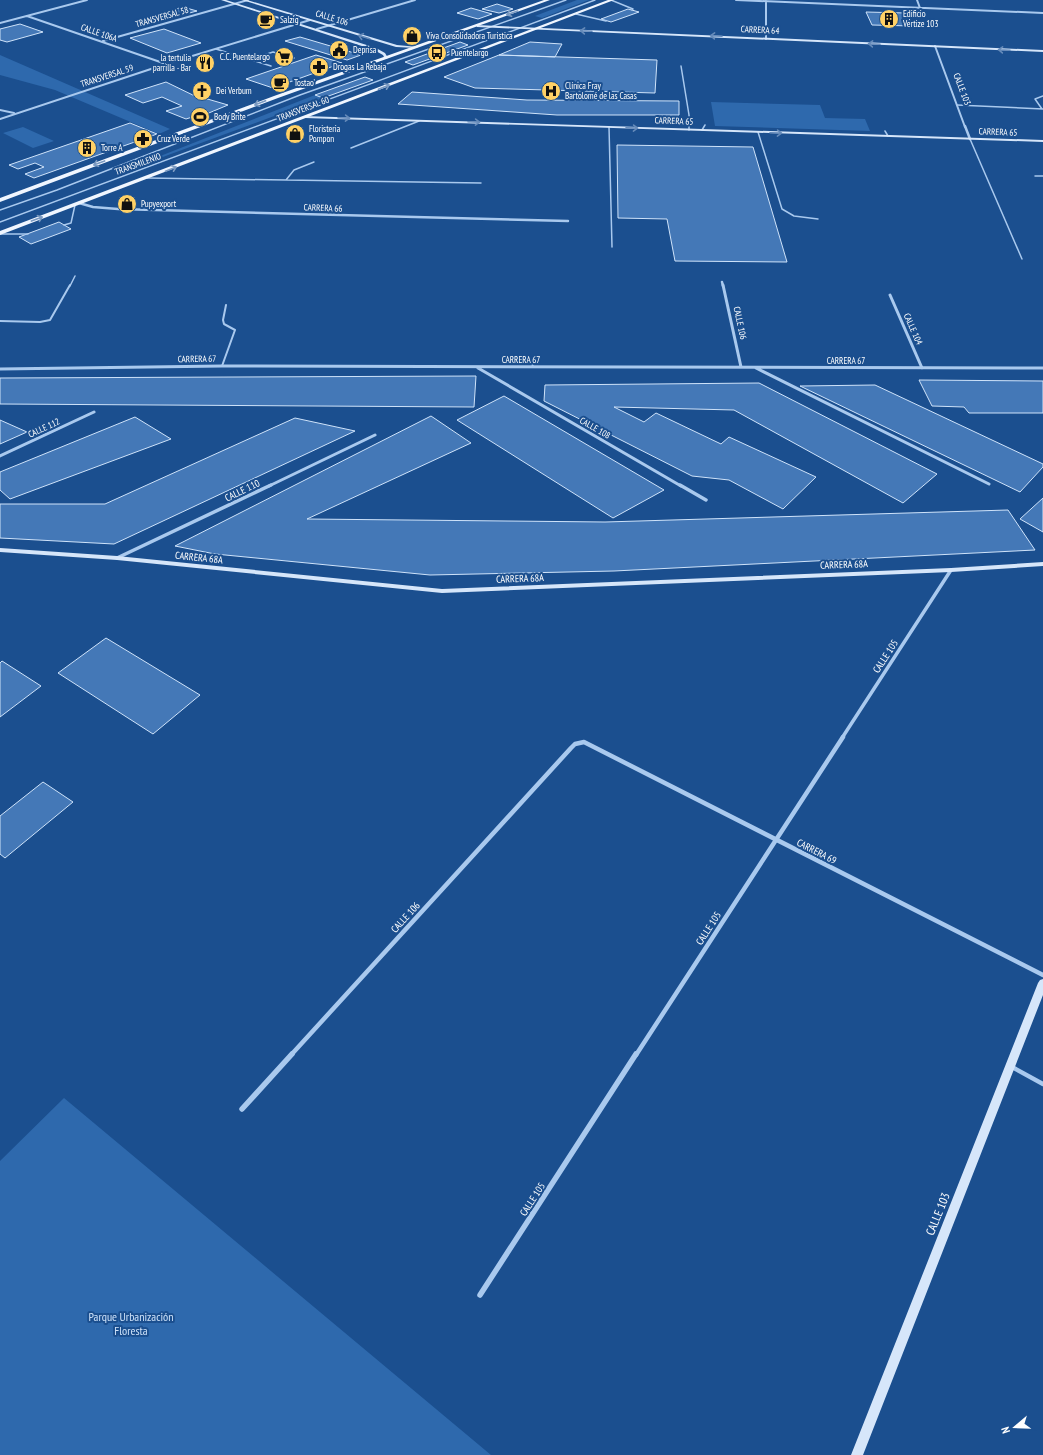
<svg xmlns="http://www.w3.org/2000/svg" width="1043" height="1455" font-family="'PT Sans Narrow',sans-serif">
<rect width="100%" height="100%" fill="#1b4f8f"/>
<!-- green -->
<path fill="#2e69ad" d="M 577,0 L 589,0 L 542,18 L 535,16 Z
M 0,55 L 170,129 L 159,134 L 55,90 L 0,75 Z
M 315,95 L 323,98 L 141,165 L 140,164 Z
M 711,102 L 820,105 L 825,118 L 865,119 L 870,131 L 715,126 Z
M 23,127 L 54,141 L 33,148 L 3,133 Z
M 64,1098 L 491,1455 L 0,1455 L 0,1161 Z"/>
<!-- building -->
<path fill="#4478b7" stroke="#cfe3fa" d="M 497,4 L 513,9 L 499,13 L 482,9 Z
M 183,7 L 197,11 L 166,19 L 158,16 L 162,15 L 158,14 Z
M 471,8 L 492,14 L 478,19 L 457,13 Z
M 628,9 L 639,12 L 611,22 L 601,19 Z
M 866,12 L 906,13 L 913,26 L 872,25 Z
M 20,24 L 43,32 L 7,42 L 0,40 L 0,29 Z
M 164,29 L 201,43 L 167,53 L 130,38 Z
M 300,37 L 361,55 L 347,60 L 285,41 Z
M 460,42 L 468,45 L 413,65 L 405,62 Z
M 530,42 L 562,44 L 555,57 L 499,55 Z
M 316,55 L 342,63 L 273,88 L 246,79 Z
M 499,55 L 657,60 L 655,93 L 475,88 L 444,77 Z
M 365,77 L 373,80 L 323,98 L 315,95 Z
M 166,82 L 201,99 L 204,98 L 228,105 L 204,115 L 202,114 L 186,119 L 166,111 L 182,106 L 162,97 L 143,103 L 125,95 Z
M 412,92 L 527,100 L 679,101 L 679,115 L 557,115 L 398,104 Z
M 130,123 L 157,134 L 34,178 L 25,174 L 44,167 L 35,163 L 18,169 L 9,165 Z
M 617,145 L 753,147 L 787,262 L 675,261 L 667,219 L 618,218 Z
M 59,222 L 71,229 L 31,244 L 19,237 Z
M 476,376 L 474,407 L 0,404 L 0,378 Z
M 919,380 L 1043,381 L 1043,413 L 969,413 L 964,407 L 932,406 Z
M 759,383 L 937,474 L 903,503 L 734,410 L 614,407 L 644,422 L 656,413 L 721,444 L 729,437 L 816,477 L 783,509 L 729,480 L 692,476 L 544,401 L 545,385 Z
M 875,385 L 1043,464 L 1043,467 L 1020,492 L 800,386 Z
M 504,396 L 664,490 L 613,518 L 457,420 Z
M 431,416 L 471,443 L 307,519 L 605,522 L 1008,510 L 1035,550 L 614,571 L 430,575 L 215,554 L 175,546 Z
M 135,417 L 171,439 L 10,499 L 0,490 L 0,472 Z
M 295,418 L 355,431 L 114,544 L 0,538 L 0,504 L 105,504 Z
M 0,420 L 27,432 L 0,444 Z
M 1043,498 L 1043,532 L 1020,519 Z
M 106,638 L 200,695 L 153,734 L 58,673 Z
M 2,661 L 41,686 L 0,717 L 0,663 Z
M 43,782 L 73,802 L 5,858 L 0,854 L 0,816 Z"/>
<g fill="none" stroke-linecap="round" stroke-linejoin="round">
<!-- lane-far2 -->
<path stroke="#a9c9ee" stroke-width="1.5" d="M 611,0 L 633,9 L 632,10
M 576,14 L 606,21
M 216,49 L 271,66
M 249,60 L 273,52 L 294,58
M 681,66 L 689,115 L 689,130
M 957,105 L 1043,109
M 1042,109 L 1035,99 L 1043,96
M 609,127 L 612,247
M 702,130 L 705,125
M 885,131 L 888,136
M 758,132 L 782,209 L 794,216 L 818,219
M 970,139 L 1022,259
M 351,148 L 419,121
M 1035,176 L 1043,176
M 147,178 L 481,183
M 286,180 L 294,170 L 314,162
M 0,210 L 57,190 L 300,95 L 566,0
M 0,222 L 595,0
M 64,225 L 71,223 L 75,205
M 0,234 L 28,234
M 70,286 L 75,276"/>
<!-- lane-far1 -->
<path stroke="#a9c9ee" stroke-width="2" d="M 0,321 L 40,322 L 50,320 L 70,285
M 531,359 L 533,367
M 222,366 L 235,330 L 224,324 L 223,320 L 226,305"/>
<!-- lane -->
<path stroke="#a9c9ee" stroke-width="4.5" d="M 1012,1067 L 1043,1084"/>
<!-- street-far5 -->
<path stroke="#a9c9ee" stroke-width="2" d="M 736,0 L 1043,13
M 917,0 L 920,8
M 766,1 L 766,39
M 27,16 L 166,64
M 0,23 L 87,0
M 317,29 L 415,0
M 103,41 L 248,0
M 935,46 L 965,127
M 0,110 L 14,113
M 0,119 L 166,64 L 310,20"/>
<!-- street-far4 -->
<path stroke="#a9c9ee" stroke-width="2.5" d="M 965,126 L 970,139
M 79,203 L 93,207 L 118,209 L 568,221
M 722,282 L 723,286"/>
<!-- street-far3 -->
<path stroke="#a9c9ee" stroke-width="3" d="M 723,285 L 741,367
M 890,295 L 922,368
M 478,368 L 681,486
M 756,368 L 989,484
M 0,369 L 222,366 L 1043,368
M 0,456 L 94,412
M 269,486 L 375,435"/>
<!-- street-far2 -->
<path stroke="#a9c9ee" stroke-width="3.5" d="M 680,485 L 706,500
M 117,558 L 271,485
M 842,738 L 951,570"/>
<!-- street-far1 -->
<path stroke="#a9c9ee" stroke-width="4.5" d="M 291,1055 L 571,748 L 575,744 L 584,742 L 1043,975
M 636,1055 L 843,737"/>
<!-- street -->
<path stroke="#a9c9ee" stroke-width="5.5" d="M 242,1109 L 292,1054
M 480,1295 L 636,1054"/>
<!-- secondary -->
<path fill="#d6e6fa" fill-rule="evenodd" d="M 221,0 L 226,0 L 376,48 L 385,53 L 388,58 L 385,59 L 383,55 L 374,50 Z
M 242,0 L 247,0 L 397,45 L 418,47 L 416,48 L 396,47 Z
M 476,25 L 1043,50 L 1043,52 L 477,27 Z
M 304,116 L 1043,140 L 1043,142 L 305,118 Z
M 0,548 L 117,556 L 442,589 L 951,568 L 1043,562 L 1043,566 L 951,572 L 442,593 L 117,560 L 0,552 Z
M 1043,979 L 1043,995 L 863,1455 L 851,1455 L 1038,983 L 1040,980 Z"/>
<!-- primary -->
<path fill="#f0f6ff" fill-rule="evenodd" d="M 544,0 L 550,0 L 278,98 L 0,202 L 0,198 L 274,96 Z
M 608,0 L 614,0 L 0,235 L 0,231 Z"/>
</g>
<!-- one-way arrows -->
<defs><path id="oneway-shaft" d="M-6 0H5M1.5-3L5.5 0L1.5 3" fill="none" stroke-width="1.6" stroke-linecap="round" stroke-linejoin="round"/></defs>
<g stroke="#7b9ac1">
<use href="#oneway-shaft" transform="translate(512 13) rotate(161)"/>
<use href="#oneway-shaft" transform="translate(384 87) rotate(-21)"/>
<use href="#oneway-shaft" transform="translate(260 103) rotate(159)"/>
<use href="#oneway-shaft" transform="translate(99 163) rotate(160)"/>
<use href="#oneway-shaft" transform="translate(171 169) rotate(-21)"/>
<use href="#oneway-shaft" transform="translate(37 219) rotate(-20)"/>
</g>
<g stroke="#668bba">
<use href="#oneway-shaft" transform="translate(586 31) rotate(-177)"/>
<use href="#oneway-shaft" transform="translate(716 36) rotate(-177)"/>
<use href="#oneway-shaft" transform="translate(364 37) rotate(-163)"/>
<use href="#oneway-shaft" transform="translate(874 44) rotate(-177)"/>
<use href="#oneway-shaft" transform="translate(1004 50) rotate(-177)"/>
<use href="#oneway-shaft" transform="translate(344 118) rotate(2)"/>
<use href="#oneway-shaft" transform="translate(474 122) rotate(2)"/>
<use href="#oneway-shaft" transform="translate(632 128) rotate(2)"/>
<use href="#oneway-shaft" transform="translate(776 133) rotate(2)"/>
</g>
<!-- icons -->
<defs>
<g id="building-disc" transform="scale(1)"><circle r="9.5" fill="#ffd166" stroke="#1b4f8f"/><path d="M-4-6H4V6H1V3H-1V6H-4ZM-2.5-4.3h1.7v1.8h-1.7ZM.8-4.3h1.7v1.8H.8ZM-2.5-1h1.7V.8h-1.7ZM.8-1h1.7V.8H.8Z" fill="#111"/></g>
<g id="cafe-disc" transform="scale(1)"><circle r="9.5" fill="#ffd166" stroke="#1b4f8f"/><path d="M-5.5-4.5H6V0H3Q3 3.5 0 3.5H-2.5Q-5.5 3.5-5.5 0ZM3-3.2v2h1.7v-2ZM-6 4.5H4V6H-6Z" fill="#111"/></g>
<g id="shop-disc" transform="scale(1)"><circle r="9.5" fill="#ffd166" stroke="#1b4f8f"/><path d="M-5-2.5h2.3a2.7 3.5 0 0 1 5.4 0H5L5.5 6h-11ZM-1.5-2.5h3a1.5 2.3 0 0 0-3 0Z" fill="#111"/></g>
<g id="civic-disc" transform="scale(1)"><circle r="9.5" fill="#ffd166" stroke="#1b4f8f"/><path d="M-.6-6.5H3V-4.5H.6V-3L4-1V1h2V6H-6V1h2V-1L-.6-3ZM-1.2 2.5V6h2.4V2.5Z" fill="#111"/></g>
<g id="bus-disc" transform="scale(1)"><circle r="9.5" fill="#ffd166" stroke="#1b4f8f"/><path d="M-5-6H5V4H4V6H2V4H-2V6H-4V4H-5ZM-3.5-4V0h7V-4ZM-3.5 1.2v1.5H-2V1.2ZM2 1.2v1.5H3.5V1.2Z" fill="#111"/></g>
<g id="supermarket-disc" transform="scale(1)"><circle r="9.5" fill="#ffd166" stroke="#1b4f8f"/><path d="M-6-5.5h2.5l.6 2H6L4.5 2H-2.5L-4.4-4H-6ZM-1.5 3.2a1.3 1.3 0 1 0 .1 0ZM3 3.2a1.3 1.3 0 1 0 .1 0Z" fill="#111"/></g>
<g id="restaurant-disc" transform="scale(1)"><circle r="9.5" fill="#ffd166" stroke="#1b4f8f"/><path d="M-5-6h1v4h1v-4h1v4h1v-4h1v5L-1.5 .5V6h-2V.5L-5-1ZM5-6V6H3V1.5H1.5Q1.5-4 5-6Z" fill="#111"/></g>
<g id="pharmacy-disc" transform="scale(1)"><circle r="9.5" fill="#ffd166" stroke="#1b4f8f"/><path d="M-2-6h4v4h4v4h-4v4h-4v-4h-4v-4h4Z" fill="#111"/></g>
<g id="church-disc" transform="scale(1)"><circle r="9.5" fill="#ffd166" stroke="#1b4f8f"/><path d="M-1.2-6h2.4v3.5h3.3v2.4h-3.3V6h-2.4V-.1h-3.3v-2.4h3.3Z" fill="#111"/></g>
<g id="hospital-disc" transform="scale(1)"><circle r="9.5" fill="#ffd166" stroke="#1b4f8f"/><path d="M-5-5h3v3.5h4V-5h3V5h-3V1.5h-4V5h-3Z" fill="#111"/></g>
<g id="stadium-disc" transform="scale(1)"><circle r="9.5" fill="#ffd166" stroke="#1b4f8f"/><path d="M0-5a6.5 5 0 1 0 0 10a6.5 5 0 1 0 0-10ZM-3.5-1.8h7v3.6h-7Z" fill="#111"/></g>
</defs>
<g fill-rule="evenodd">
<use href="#building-disc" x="889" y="19"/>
<use href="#cafe-disc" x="266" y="20"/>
<use href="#shop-disc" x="412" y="36"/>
<use href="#civic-disc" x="339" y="50"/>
<use href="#bus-disc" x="437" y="53"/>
<use href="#supermarket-disc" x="284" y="57"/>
<use href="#restaurant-disc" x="205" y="63"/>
<use href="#pharmacy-disc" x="319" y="67"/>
<use href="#cafe-disc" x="280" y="83"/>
<use href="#church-disc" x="202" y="91"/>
<use href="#hospital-disc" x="551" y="91"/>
<use href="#stadium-disc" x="200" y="117"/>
<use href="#shop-disc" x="295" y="134"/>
<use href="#pharmacy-disc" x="143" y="139"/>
<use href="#building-disc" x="87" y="148"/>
<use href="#shop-disc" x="127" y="204"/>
</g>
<g text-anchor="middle" stroke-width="4" stroke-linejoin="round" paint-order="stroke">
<!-- far-poi labels -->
<g font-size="9" fill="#fff" stroke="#1b4f8f" text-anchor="start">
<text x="903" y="17">Edificio<tspan x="903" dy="10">Vertize 103</tspan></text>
<text x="280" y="23">Salzig</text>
<text x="426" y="39">Viva Consolidadora Turistica</text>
<text x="353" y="53">Deprisa</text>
<text x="451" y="56">Puentelargo</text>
<text x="270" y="60" text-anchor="end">C.C. Puentelargo</text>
<text x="191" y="61" text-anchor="end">la tertulia<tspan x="191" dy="10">parrilla - Bar</tspan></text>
<text x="333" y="70">Drogas La Rebaja</text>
<text x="294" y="86">Tostao’</text>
<text x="565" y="89">Clínica Fray<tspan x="565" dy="10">Bartolomé de las Casas</tspan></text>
<text x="216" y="94">Dei Verbum</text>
<text x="214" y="120">Body Brite</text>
<text x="309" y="132">Floristeria<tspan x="309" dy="10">Pompon</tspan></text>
<text x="157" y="142">Cruz Verde</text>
<text x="101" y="151">Torre A</text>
<text x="141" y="207">Pupyexport</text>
</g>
<!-- far-street labels -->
<g font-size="9" fill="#fff" stroke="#1b4f8f">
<text transform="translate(162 17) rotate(-16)" y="3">TRANSVERSAL 58</text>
<text transform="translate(332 18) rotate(17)" y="3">CALLE 106</text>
<text transform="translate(760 30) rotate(3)" y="3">CARRERA 64</text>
<text transform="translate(99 33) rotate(19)" y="3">CALLE 106A</text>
<text transform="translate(107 76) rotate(-18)" y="3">TRANSVERSAL 59</text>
<text transform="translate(962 89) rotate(69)" y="3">CALLE 103</text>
<text transform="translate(303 109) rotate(-21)" y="3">TRANSVERSAL 60</text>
<text transform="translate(674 121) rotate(2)" y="3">CARRERA 65</text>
<text transform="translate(998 132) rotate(2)" y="3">CARRERA 65</text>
<text transform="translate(138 164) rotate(-20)" y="3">TRANSMILENIO</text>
<text transform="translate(323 208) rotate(2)" y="3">CARRERA 66</text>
<text transform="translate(740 323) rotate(78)" y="3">CALLE 106</text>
<text transform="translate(913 329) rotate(66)" y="3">CALLE 104</text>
<text transform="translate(197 359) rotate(-1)" y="3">CARRERA 67</text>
<text x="521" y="363">CARRERA 67</text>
<text x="846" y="364">CARRERA 67</text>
<text transform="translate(44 428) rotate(-25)" y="3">CALLE 112</text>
<text transform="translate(595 428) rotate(30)" y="3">CALLE 108</text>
</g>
<!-- street labels -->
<g font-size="10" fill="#fff" stroke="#1b4f8f">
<text transform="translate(242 490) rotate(-26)" y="4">CALLE 110</text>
<text transform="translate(199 557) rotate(6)" y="4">CARRERA 68A</text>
<text transform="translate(844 564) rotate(-2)" y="4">CARRERA 68A</text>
<text transform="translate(520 578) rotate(-2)" y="4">CARRERA 68A</text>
<text transform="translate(885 656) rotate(-57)" y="4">CALLE 105</text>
<text transform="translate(817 851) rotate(27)" y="4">CARRERA 69</text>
<text transform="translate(405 917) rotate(-48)" y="4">CALLE 106</text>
<text transform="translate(708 928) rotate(-57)" y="4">CALLE 105</text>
<text transform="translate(532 1199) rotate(-57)" y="4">CALLE 105</text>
</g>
<!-- near-street labels -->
<g font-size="12" fill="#fff" stroke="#1b4f8f">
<text transform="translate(938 1214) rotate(-68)" y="4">CALLE 103</text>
</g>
<!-- near-park labels -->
<g font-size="12" fill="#cfe3fa" stroke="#1b4f8f">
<text x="131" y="1321">Parque Urbanización<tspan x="131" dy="14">Floresta</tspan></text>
</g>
</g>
<!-- north arrow -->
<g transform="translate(1015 1427) rotate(251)" stroke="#1b4f8f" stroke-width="3" paint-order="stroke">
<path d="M0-3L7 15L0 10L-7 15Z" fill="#ffffff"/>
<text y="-6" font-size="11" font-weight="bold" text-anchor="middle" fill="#ffffff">N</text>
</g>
</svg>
